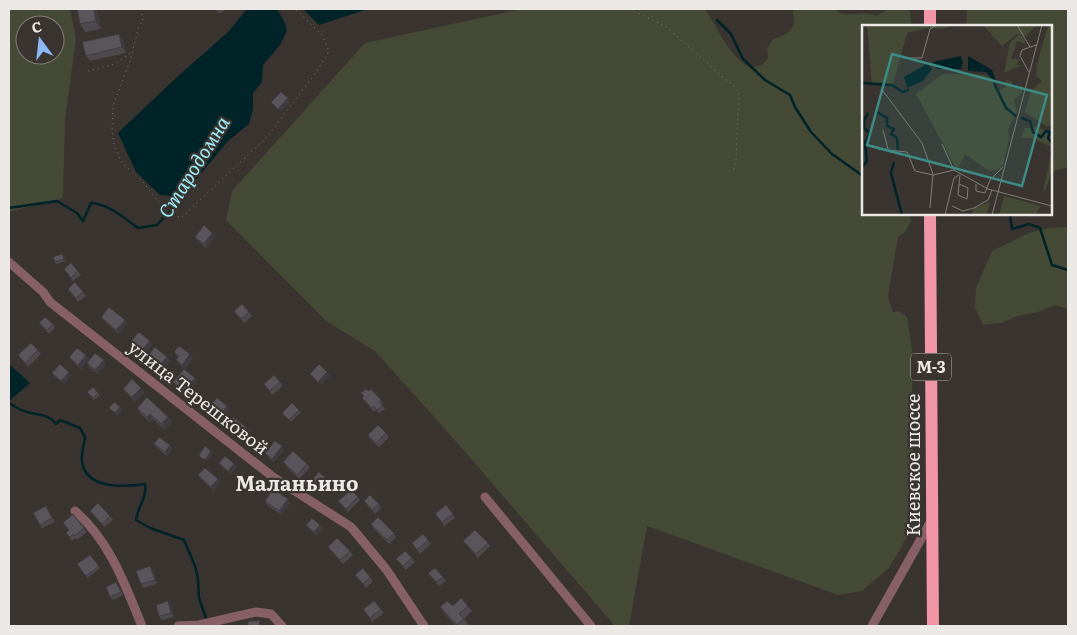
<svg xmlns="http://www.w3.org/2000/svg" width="1077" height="635" font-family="Literata,serif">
<rect width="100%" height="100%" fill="#393430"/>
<!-- green -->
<path fill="#444a35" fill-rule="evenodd" d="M 9,9 L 70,9 L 76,39 L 65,119 L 63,198 L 9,212 ZM 25,25 L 55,25 L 55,55 L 25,55 Z
M 521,9 L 705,9 C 719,29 728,57 752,68 L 762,65 L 768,58 L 767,48 L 773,39 C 782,36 793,33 794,21 C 794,16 792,14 794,9 L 837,9 L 839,13 C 853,17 862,10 877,16 L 888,9 L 910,9 L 911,26 L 863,26 L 863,214 L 909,214 L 911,221 L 906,231 L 898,237 L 888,296 L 893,312 L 899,311 L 907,317 L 912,351 L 913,527 L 889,568 L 862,591 L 838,595 L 647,526 L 629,626 L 615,626 L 460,446 L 375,351 L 326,321 L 226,220 L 232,191 L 365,43 Z
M 967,9 L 1068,9 L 1068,167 L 1051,172 L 1051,26 L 966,26 Z
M 1068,227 L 1068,309 L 1055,305 L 1038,312 L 1018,316 L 1001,323 L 983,325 L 975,308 L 976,288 L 992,251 L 1029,233 L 1048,228 Z"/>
<!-- water -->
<path fill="#002328" d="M 247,9 L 277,9 L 285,23 L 287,31 L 280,45 L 263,65 L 262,82 L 253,93 L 253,109 L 249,124 L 228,141 L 189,188 L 174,196 L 160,195 L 136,172 L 118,133 L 176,78 L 228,32 Z
M 303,9 L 368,9 L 319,25 Z
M 9,364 L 30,383 L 9,401 Z"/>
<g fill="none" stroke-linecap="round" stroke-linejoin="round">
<!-- stream -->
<path stroke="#002328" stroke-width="2.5" d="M 717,20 L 731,34 L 743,59 L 765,80 L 790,95 L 795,107 L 811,132 L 832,154 L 863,176
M 9,208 L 57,201 L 77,213 L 83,221 L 91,203 C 109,204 124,218 138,228 L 157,225 L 171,210 L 175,195
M 1010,214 L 1012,229 L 1029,224 L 1040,228 L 1052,265 L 1068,270
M 9,403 C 14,406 21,411 27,412 C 38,415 49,414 56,424 L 60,420 L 80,428 L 85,437 C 84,444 81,454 82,461 C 85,490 125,487 145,484 C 147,499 138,505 136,520 L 150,528 L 184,540 L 195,566 L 198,579 L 199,598 L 207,621"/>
<!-- path -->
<path stroke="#7e7a76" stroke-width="1" stroke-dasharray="1 4" stroke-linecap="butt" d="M 141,9 L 143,21 L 139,26 L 130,61 L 113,106 L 112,132 L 115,148 L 122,163 L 142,181 L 166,211 L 181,218 L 267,137 L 315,74 L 329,51 L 322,35 L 295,9
M 630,9 L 665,26 L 739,91 L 736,159 L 733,173
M 88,71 L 115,64 L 133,51"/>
<!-- minor -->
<path stroke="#866066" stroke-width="9" d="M 9,262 L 43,292 L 50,302 L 273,477 L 351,527 L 386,569 L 424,626
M 485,497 L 591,626
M 75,511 C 110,541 125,585 142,626
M 178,626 L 199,625 L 256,612 L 271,614 L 282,626
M 872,626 L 931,521"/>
<!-- highway -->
<path stroke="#f296a7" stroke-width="12" d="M 930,9 L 930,26
M 930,214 L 933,626"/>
</g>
<!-- wall -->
<path fill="#4d494e" d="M 77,9 L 97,9 L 101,29 L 85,32 L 80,24 Z
M 215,9 L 227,9 L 219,14 Z
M 123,40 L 126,53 L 90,61 L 86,56 Z
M 212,233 L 215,236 L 206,248 L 197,240 L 195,237 Z
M 62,254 L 66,261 L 56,264 L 55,262 Z
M 64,269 L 78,271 L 81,275 L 73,281 Z
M 68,289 L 83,292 L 86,296 L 78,302 Z
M 234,311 L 249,312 L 252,316 L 244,323 Z
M 101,317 L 125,320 L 127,324 L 119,334 L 103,320 Z
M 39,323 L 53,324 L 55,328 L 49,334 Z
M 132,340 L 150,341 L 152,345 L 145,353 L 134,344 Z
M 38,350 L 41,354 L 28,367 L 18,355 Z
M 174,352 L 193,358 L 185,369 L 179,364 L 176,360 L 178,358 Z
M 69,357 L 89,359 L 81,369 L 72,361 Z
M 147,357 L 167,357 L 170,361 L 162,371 L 150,361 Z
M 87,363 L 106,364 L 98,374 L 89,367 Z
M 69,372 L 71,375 L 64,384 L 55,377 L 52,373 Z
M 195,378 L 197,382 L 186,395 L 176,386 L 173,382 Z
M 280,382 L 283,386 L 272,395 L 264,384 Z
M 123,389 L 144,392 L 135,401 L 125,392 Z
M 369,391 L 381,400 L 383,404 L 382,405 L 385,409 L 379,413 L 376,410 L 374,412 L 362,398 L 363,396 L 361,393 Z
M 87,392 L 98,393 L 100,395 L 94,400 Z
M 210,406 L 227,406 L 229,410 L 223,418 L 213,410 Z
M 137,408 L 168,417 L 172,422 L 165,430 L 154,420 L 151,423 L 141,414 Z
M 299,410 L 301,412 L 291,422 L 282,413 Z
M 228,423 L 250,431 L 244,438 L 230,427 Z
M 386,433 L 389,437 L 379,447 L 370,439 L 368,435 Z
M 154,444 L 173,449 L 167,456 L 157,448 Z
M 284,450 L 274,462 L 268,457 L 265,453 Z
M 283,462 L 307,464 L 310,468 L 299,479 L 285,465 Z
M 219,463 L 237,467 L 231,474 L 222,467 Z
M 198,475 L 218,479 L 221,483 L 214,491 L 201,479 Z
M 312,480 L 331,484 L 324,492 L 314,484 Z
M 358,497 L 360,500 L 348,512 L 338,501 Z
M 265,501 L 290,503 L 282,515 L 267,505 Z
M 364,501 L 379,504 L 381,508 L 375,514 Z
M 446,505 L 455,518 L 444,526 L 435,514 Z
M 46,506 L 55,522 L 42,528 L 40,525 Z
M 90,511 L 110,516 L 113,520 L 104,527 Z
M 371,524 L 394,533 L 396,537 L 389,544 L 373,528 Z
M 306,525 L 320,525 L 323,529 L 317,536 L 309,529 Z
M 84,528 L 87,532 L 77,540 L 75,538 L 72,541 L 66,533 Z
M 423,534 L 431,544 L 420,554 L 412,543 Z
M 463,541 L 488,543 L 490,546 L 478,558 Z
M 328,547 L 350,551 L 353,555 L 343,564 Z
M 90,555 L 100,568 L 87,578 L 77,564 Z
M 412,558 L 415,562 L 406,570 L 396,559 Z
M 150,566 L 153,570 L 157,584 L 143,588 L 141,584 Z
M 428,573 L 443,577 L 446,581 L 439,586 Z
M 355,575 L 370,577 L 373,581 L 366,588 Z
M 119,586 L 123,595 L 113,600 L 110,597 Z
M 374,601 L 384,613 L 372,622 L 363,609 Z
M 171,605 L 174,617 L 162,620 L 159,616 Z
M 468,606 L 472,611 L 464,619 L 468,624 L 466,626 L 456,626 L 444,613 L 440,607 Z"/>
<!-- shaded-wall -->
<path fill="#3e3c40" d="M 94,9 L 97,9 L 101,29 L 96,21 Z
M 119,34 L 123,40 L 126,53 L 122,47 Z
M 288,98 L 290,102 L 281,112 L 278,109 Z
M 212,233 L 215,236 L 206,248 L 204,244 Z
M 125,320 L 127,324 L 119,334 L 116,330 Z
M 150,341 L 152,345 L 145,353 L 142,350 Z
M 190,354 L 193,358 L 185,369 L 182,365 Z
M 86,355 L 89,359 L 81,369 L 78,365 Z
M 167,357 L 170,361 L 162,371 L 159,367 Z
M 104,360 L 106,364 L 98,374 L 95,370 Z
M 69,372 L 71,375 L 64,384 L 61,381 Z
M 327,372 L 330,376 L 321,385 L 318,382 Z
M 195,378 L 197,382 L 186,395 L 184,391 Z
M 141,388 L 144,392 L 135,401 L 132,397 Z
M 227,406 L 229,410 L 223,418 L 220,414 Z
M 120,407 L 122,411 L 117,417 L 115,413 Z
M 150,414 L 154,420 L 151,423 L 147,417 Z
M 168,417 L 172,422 L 165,430 L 161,424 Z
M 247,428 L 250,431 L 244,438 L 242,434 Z
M 170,445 L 173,449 L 167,456 L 165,452 Z
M 282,446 L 284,450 L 274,462 L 272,459 Z
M 211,451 L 213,453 L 206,462 L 205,460 Z
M 234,464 L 237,467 L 231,474 L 228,471 Z
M 218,479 L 221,483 L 214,491 L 211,487 Z
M 328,480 L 331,484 L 324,492 L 321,488 Z
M 288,499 L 290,503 L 282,515 L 279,511 Z
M 320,525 L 323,529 L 317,536 L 314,532 Z
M 150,566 L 153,570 L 157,584 L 155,580 Z
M 168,601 L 171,605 L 174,617 L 171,613 Z"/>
<!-- building -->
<path fill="#59555b" stroke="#3e3c40" d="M 77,9 L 94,9 L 96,21 L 80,24 Z
M 119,34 L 122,47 L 86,56 L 82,42 Z
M 281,92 L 288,98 L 278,109 L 271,102 Z
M 204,225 L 212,233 L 204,244 L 195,237 Z
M 62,254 L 64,259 L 55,262 L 53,257 Z
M 71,263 L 78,271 L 71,278 L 64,269 Z
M 75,282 L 83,292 L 76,298 L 68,289 Z
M 242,304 L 249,312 L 241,319 L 234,311 Z
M 109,307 L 125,320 L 116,330 L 101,317 Z
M 45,317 L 53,324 L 47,330 L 39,323 Z
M 139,332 L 150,341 L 142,350 L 132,340 Z
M 31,343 L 38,350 L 25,363 L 18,355 Z
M 179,346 L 190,354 L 182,365 L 176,360 L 179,356 L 174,352 Z
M 155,347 L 167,357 L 159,367 L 147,357 Z
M 77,348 L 86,355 L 78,365 L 69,357 Z
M 95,353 L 104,360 L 95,370 L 87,363 Z
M 60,364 L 69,372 L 61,381 L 52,373 Z
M 319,364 L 327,372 L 318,382 L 310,374 Z
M 184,369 L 195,378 L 184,391 L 173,382 Z
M 274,375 L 280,382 L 270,391 L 264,384 Z
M 132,379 L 141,388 L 132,397 L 123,389 Z
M 93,387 L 98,393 L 93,398 L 87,392 Z
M 366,389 L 369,391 L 371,389 L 381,400 L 379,402 L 382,405 L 377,410 L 374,406 L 372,408 L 362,398 L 364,396 L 361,393 Z
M 147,397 L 168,417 L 161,424 L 150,414 L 147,417 L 137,408 Z
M 217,398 L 227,406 L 220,414 L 210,406 Z
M 114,402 L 120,407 L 115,413 L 109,408 Z
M 292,403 L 299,410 L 289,420 L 282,413 Z
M 233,417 L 247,428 L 242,434 L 228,423 Z
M 378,425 L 386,433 L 376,443 L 368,435 Z
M 159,437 L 170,445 L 165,452 L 154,444 Z
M 275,441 L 282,446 L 272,459 L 265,453 Z
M 205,446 L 211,451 L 205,460 L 203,458 L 202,459 L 199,455 Z
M 293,451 L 307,464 L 297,475 L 283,462 Z
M 225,456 L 234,464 L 228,471 L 219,463 Z
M 205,468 L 218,479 L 211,487 L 198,475 Z
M 319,472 L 328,480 L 321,488 L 312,480 Z
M 273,489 L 288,499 L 279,511 L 265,501 Z
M 351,490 L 358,497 L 346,509 L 338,501 Z
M 370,495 L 379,504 L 372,510 L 364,501 Z
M 98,503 L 110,516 L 102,524 L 90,511 Z
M 446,505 L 453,514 L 442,522 L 435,514 Z
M 46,506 L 52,518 L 40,525 L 33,513 Z
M 73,514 L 84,528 L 74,536 L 73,534 L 70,537 L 66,533 L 69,530 L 63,523 Z
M 378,517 L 394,533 L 387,540 L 371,524 Z
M 312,518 L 320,525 L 314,532 L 306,525 Z
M 475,530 L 488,543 L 476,554 L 463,541 Z
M 423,534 L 428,540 L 417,550 L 412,543 Z
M 337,538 L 350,551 L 340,560 L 328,547 Z
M 405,551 L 412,558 L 403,566 L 396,559 Z
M 90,555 L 99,566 L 86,576 L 77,564 Z
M 150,566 L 155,580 L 141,584 L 136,571 Z
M 363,568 L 370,577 L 363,584 L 355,575 Z
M 435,568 L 443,577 L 436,582 L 428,573 Z
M 116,582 L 121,592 L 110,597 L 106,587 Z
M 461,598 L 468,606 L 459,614 L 464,619 L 457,625 L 440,607 L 447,601 L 453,606 Z
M 168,601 L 171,613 L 159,616 L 156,605 Z
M 374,601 L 381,609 L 370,618 L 363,609 Z
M 248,621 L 260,621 L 259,626 L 248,626 Z"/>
<g text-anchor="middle" stroke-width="4.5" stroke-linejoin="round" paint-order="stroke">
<!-- shield labels -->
<rect fill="#393430" stroke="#b6b2af" stroke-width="1" x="911" y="353.5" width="40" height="27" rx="4"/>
<g font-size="16" font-weight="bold" fill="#ebe8e5">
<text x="931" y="373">М-3</text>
</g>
<!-- street labels -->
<g font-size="18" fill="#ebe8e5" stroke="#393430">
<text transform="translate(198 398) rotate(38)" y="6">улица Терешковой</text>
<text transform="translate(914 465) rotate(-90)" y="6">Киевское шоссе</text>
</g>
<!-- water labels -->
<g font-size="19" font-style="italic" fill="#9ceffa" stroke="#393430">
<text transform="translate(194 167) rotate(-58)" y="7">Стародомна</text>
</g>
<!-- quarter labels -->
<g font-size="20" font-weight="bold" fill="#ebe8e5" stroke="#393430">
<text x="297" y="491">Маланьино</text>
</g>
</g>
<!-- overview -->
<g transform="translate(862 25)">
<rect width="190" height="190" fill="#393430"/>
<path d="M 5,0 L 91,0 L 82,4 L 66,3 L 45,8 L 31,59 L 10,60 ZM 121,0 L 175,0 L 164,11 L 155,9 L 140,21 ZM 186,0 L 190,0 L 190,101 L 184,101 L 163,87 L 169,66 L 180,56 L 174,51 L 175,39 ZM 156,10 L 161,11 L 164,19 L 155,16 L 149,34 L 158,34 L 154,40 L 160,40 L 142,48 L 148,18 ZM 81,49 L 123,50 L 129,53 L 135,67 L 143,62 L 144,54 L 150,57 L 151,63 L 160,61 L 160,68 L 152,75 L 155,86 L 146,105 L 147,114 L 141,140 L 136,145 L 127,146 L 103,129 L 95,145 L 54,69 ZM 172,102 L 185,105 L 190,122 L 170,113 L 159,113 L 163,103 ZM 190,126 L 190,147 L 183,166 L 181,166 ZM 142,171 L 179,181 L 173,190 L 137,190 ZM 128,177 L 125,190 L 109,190 L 112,183 Z" fill="#444a35"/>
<path d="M 99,31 L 101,38 L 99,44 L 75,44 L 71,37 ZM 106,31 L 130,45 L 135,59 L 124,47 L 106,46 ZM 66,38 L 70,44 L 61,56 L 45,63 L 42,52 Z" fill="#002328"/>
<path fill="none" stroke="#002328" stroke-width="2.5" d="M 0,58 L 30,60 L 41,67 L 47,64M 132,58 L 144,83 L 154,91M 15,87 L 25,93 L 25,101 L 32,104 L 29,109 L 35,113 L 36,125M 159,93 L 168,96 L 171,107 L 179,112 L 184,106 L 188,107 L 186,113 L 190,118M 32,137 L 29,148 L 40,190M 0,142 L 5,136 L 3,118 L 8,108 L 2,103 L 2,95 L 6,88"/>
<path fill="none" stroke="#807c78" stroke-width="1" d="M 155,0 L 168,22M 46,33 L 60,33 L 68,4 L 75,0M 167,47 L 158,31 L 160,25 L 174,20M 21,66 L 60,118 L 71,149M 21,105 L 26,124M 80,119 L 92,145M 16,124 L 45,127 L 53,146 L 71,150 L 92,145 L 126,164 L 190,181M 97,159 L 106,163 L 105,174 L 96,170 L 98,150M 114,159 L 114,166 L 123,168 L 128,155 L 141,142M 90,181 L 101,186 L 112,183 L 126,175 L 130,165M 68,183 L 71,149M 83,190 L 92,153 L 97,150M 130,190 L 180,0"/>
<path fill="#3b8d86" fill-opacity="0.15" stroke="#3b8d86" stroke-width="2.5" d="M 30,29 L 185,70 L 160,161 L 5,120 Z"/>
<rect width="190" height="190" fill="none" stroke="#ebe8e5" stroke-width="2.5"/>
</g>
<!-- border -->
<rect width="1077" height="635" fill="none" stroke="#ebe8e5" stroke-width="20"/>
<!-- north arrow -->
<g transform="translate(40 40) rotate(345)"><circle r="24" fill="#393430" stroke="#807c78"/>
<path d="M0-4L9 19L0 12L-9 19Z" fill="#8eb9fd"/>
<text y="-8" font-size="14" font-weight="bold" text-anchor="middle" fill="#ebe8e5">С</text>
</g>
</svg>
